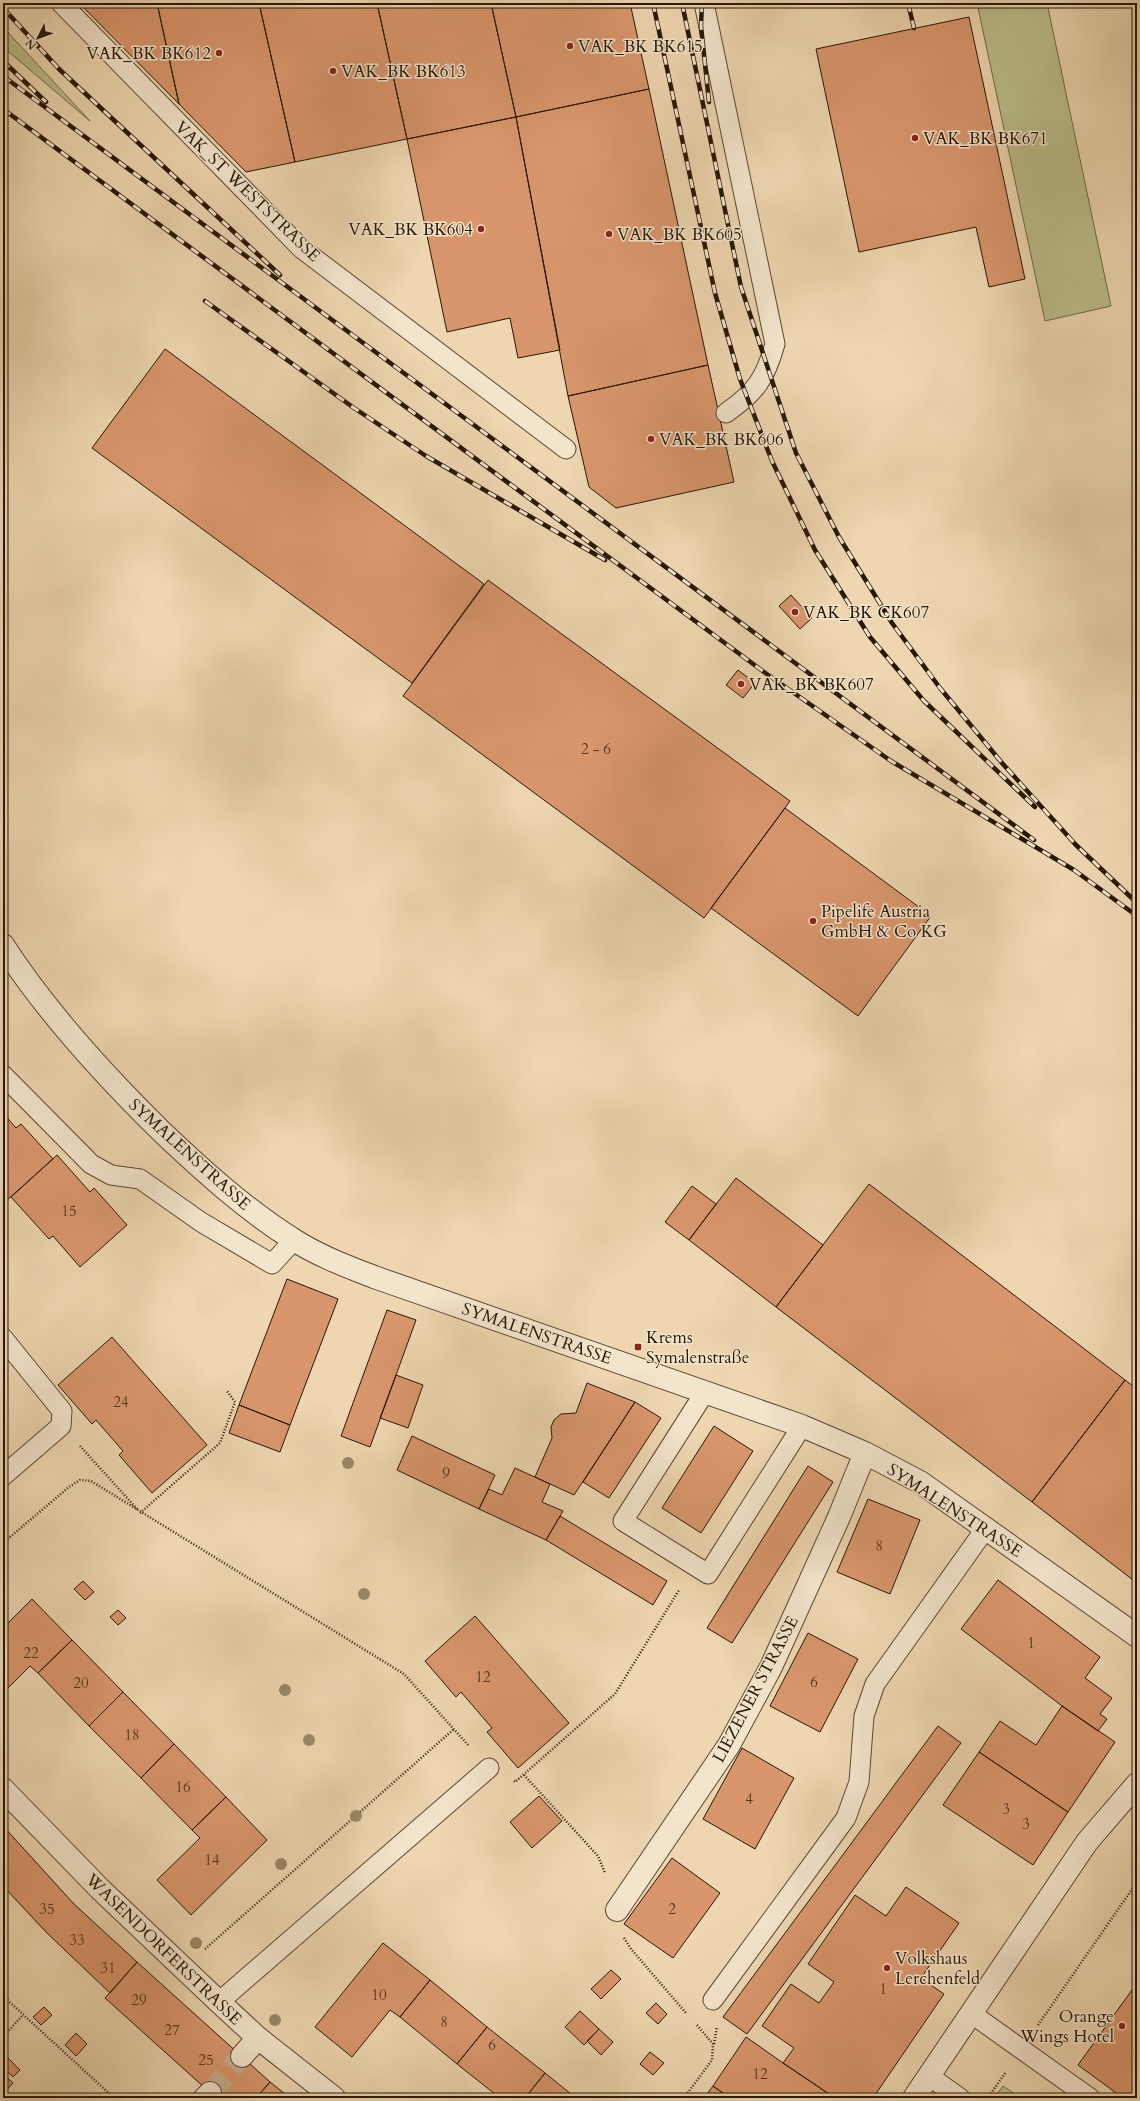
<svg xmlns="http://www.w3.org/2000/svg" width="1140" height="2101" font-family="Cardo,serif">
<rect width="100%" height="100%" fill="#edd6b0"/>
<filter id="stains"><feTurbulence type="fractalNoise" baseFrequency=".005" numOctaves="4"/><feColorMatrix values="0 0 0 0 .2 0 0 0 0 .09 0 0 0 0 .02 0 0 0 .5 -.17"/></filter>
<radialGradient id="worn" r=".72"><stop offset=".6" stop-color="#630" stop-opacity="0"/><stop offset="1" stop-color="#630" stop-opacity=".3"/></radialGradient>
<!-- green -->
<path fill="#babd8a" stroke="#706a48" d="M 977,3 L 1047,3 L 1111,306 L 1045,321 Z
M 3,27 L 90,121 L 3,47 Z
M 1003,2086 L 1021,2098 L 997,2098 L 995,2097 Z"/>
<!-- building -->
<path fill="#d9966c" stroke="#261705" d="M 79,3 L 157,3 L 179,104 Z
M 157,3 L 259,3 L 295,162 L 246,172 L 179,104 Z
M 259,3 L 377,3 L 407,139 L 295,162 Z
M 377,3 L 491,3 L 516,117 L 407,139 Z
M 491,3 L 630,3 L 649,89 L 516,117 Z
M 969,17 L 1025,279 L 989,287 L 976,227 L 859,252 L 816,49 Z
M 649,89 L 708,365 L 568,396 L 516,117 Z
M 516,117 L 560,350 L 518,358 L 510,318 L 447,332 L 407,139 Z
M 165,349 L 484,584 L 412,683 L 92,448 Z
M 708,365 L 734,482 L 616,508 L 589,487 L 568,396 Z
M 488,580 L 790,801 L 704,918 L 403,696 Z
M 791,595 L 812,618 L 800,629 L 779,606 Z
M 738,670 L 755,683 L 743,698 L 726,685 Z
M 785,808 L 931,916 L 858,1016 L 711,908 Z
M 3,1113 L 16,1128 L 21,1124 L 53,1159 L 6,1201 L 3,1197 Z
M 57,1155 L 90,1192 L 94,1188 L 127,1225 L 80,1267 L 53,1236 L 49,1239 L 11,1197 Z
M 736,1178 L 823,1245 L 776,1307 L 689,1240 Z
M 869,1184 L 1125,1380 L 1032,1502 L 776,1307 Z
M 692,1186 L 716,1204 L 689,1240 L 665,1222 Z
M 287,1279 L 338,1299 L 290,1425 L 239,1405 Z
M 387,1310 L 416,1320 L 370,1447 L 341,1436 Z
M 112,1337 L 207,1445 L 152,1493 L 119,1455 L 123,1451 L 96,1420 L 92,1424 L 58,1385 Z
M 396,1375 L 423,1385 L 408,1428 L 380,1418 Z
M 1125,1380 L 1137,1389 L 1137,1574 L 1133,1580 L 1032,1502 Z
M 587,1383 L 635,1402 L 574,1495 L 535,1477 L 552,1438 L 551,1427 L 554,1420 L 561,1414 L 576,1413 Z
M 635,1402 L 661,1418 L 609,1498 L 583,1482 Z
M 239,1405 L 290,1425 L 280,1452 L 229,1433 Z
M 714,1426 L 753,1451 L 701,1533 L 662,1508 Z
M 412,1436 L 495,1475 L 479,1509 L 397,1470 Z
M 808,1466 L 833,1482 L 732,1643 L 707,1628 Z
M 515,1468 L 550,1484 L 542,1502 L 563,1511 L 546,1540 L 479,1509 L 489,1489 L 502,1495 Z
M 868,1499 L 920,1520 L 890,1594 L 837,1572 Z
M 560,1516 L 667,1581 L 653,1605 L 546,1540 Z
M 998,1580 L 1100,1657 L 1085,1678 L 1112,1698 L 1100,1714 L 1107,1719 L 1098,1731 L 1062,1706 L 961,1629 Z
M 83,1581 L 94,1592 L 85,1600 L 74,1589 Z
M 32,1599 L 72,1640 L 38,1673 L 30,1666 L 3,1693 L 3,1628 Z
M 118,1610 L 126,1618 L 118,1625 L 110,1617 Z
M 475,1616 L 569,1723 L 518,1768 L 487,1732 L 492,1728 L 461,1692 L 456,1697 L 425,1661 Z
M 808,1633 L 858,1659 L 820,1732 L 770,1706 Z
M 72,1640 L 123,1692 L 89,1726 L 38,1673 Z
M 123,1692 L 174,1744 L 141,1778 L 89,1726 Z
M 1062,1706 L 1115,1742 L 1068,1812 L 979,1752 L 1000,1721 L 1036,1745 Z
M 938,1726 L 961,1743 L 747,2034 L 723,2017 Z
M 174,1744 L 226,1797 L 192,1830 L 141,1778 Z
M 742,1748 L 794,1778 L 755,1849 L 703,1819 Z
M 979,1752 L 1068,1812 L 1033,1865 L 943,1805 Z
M 539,1796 L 562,1821 L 532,1848 L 510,1822 Z
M 226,1797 L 267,1840 L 191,1915 L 157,1880 L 200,1838 L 192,1830 Z
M 3,1826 L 74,1904 L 137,1962 L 110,1993 L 47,1933 L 3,1886 Z
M 672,1858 L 720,1893 L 673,1958 L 624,1924 Z
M 906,1887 L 959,1923 L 921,1978 L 944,1994 L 873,2098 L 835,2098 L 783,2063 L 794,2048 L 762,2026 L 791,1984 L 819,2003 L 834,1982 L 808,1964 L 855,1895 L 886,1916 Z
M 383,1943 L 430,1980 L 400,2017 L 390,2010 L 352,2057 L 315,2027 Z
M 137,1962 L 270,2082 L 256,2098 L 216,2098 L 105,1998 Z
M 611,1970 L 621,1979 L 601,1999 L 591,1989 Z
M 430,1980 L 487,2027 L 457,2064 L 400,2017 Z
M 1137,1983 L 1137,2098 L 1123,2098 L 1078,2065 Z
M 656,2003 L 667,2014 L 658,2024 L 646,2013 Z
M 44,2007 L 52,2015 L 41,2025 L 33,2017 Z
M 580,2011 L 599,2029 L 584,2045 L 565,2027 Z
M 487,2027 L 545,2073 L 525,2098 L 500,2098 L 457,2064 Z
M 599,2029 L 613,2042 L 601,2055 L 587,2041 Z
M 76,2033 L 87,2044 L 76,2056 L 65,2045 Z
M 746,2037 L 783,2063 L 835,2098 L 730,2098 L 713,2086 Z
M 650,2052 L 664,2063 L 653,2075 L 640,2064 Z
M 7,2057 L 20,2070 L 13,2077 L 3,2067 L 3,2061 Z
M 545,2073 L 576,2098 L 525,2098 Z
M 4,2075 L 13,2083 L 5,2092 L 3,2090 Z
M 270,2082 L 290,2098 L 256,2098 Z
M 713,2086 L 730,2098 L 704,2098 Z"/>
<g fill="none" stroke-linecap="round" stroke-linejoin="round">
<!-- minor-tunnel -->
<path stroke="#c5b08e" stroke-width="22" stroke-dasharray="22 11" stroke-linecap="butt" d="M 210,2093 L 242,2056"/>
<!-- service casing -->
<g stroke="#584730" stroke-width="21">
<path id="service" d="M 61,3 L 302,249 L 566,449
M 704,3 L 775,344 C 765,379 756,392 726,413
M 3,1075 L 91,1164 L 111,1175 L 140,1179 L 201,1222 L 272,1264 L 294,1240
M 3,1338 L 62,1411 L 61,1426 L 3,1476
M 705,1392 L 623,1521 L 708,1574 L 802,1426
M 713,2000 L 846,1818 L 859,1782 L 864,1716 L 875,1684 L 986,1528
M 219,2002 L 489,1768
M 972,2014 L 1090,2098
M 929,2076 L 960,2098"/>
</g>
<!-- minor casing -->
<g stroke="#584730" stroke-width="24">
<path id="minor" d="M 3,945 C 47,1013 103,1074 161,1131 C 202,1170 246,1210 294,1240 C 319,1256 346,1266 374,1277 L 802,1426 L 865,1453 L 920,1482 L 1137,1636
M 3,1789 L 100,1889 L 219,2002 L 258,2038 L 334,2098
M 617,1910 L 729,1745 L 771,1667 L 839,1517 L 865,1453
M 242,2056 L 258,2038
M 205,2098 L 210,2093
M 914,2098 L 1087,1842 L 1137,1784"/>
</g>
<!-- path -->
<path stroke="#261705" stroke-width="2.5" stroke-dasharray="1 2" stroke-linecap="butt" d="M 80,1446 L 137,1509
M 140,1513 L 220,1443 L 235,1402 L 227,1391
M 3,1543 L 69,1487 L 80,1480 L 91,1481 L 404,1674 L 469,1746
M 524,1775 L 598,1856 L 605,1873
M 514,1781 L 515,1782 L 615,1694 L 679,1590
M 624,1938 L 631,1949 L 686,2013
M 205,1949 L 454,1729
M 3,1996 L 114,2098
M 1038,2025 L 1137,1882
M 3,2037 L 22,2016
M 714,2044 L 717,2027
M 989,2096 L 1006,2072
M 684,2098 L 712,2060 L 713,2044 L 696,2024"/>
<!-- service -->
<use href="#service" stroke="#f3e4cc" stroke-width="19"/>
<!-- minor -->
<use href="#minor" stroke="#f3e4cc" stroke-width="22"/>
<!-- rail casing -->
<g stroke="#261705" stroke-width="4.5">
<path id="rail" d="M 653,3 L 715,293 L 740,379 L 772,461 L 815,550 L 870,637 L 924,701 L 1035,807
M 682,3 L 741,287 L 796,453 L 839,537 L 892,623 L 940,688 L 1002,763 L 1076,845 L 1137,903
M 702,3 L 701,26 L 709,102
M 908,3 L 914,28
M 3,8 L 59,69 L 280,275
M 3,61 L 46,102
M 3,76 L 1034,840
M 3,109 L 764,672 L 891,761 L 1074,870 L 1137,916
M 205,301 L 354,408 L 426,456 L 605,560"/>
</g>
<!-- rail -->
<use href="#rail" stroke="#f3e4cc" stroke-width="3" stroke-dasharray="9" stroke-linecap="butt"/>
</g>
<!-- trees -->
<g fill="#988868">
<circle cx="348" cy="1463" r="6"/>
<circle cx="364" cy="1594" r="6"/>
<circle cx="285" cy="1690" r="6"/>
<circle cx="309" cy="1740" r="6"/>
<circle cx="356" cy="1816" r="6"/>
<circle cx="281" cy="1864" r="6"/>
<circle cx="196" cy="1943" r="6"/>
<circle cx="275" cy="2020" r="6"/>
</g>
<!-- markers -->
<g fill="#8f2418" stroke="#f3e4cc" stroke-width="1.5">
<circle cx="570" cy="46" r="4"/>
<circle cx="219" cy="53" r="4"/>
<circle cx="333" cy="71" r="4"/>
<circle cx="915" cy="138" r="4"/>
<circle cx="481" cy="229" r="4"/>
<circle cx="609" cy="234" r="4"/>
<circle cx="651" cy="439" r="4"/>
<circle cx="795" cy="612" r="4"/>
<circle cx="741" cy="684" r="4"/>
<circle cx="813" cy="921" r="4"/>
<rect x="634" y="1343" width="8" height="8" rx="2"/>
<circle cx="887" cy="1968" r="4"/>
<circle cx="1122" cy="2026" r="4"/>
</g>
<g text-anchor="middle" stroke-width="3" stroke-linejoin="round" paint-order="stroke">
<!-- number labels -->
<g font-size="15" fill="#53371f">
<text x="596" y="754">2 - 6</text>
<text x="69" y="1216">15</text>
<text x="121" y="1407">24</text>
<text x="446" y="1478">9</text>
<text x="879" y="1551">8</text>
<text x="1031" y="1648">1</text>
<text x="31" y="1658">22</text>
<text x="483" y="1682">12</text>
<text x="814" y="1687">6</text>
<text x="81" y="1688">20</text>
<text x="132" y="1740">18</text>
<text x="183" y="1792">16</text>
<text x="749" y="1804">4</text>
<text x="1006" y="1814">3</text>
<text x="1026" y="1829">3</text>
<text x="212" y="1865">14</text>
<text x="47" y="1914">35</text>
<text x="672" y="1914">2</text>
<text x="77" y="1945">33</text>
<text x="108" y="1973">31</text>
<text x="883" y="1994">1</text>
<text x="379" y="2000">10</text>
<text x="139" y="2005">29</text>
<text x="444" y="2027">8</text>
<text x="172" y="2035">27</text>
<text x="492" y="2050">6</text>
<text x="206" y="2065">25</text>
<text x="760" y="2079">12</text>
</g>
<!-- poi labels -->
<g font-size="17" fill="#261705" stroke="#f3e4cc" text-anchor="start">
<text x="578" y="52">VAK_BK BK615</text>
<text x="211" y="59" text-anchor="end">VAK_BK BK612</text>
<text x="341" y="77">VAK_BK BK613</text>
<text x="923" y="144">VAK_BK BK671</text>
<text x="473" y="235" text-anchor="end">VAK_BK BK604</text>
<text x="617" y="240">VAK_BK BK605</text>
<text x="659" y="445">VAK_BK BK606</text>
<text x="803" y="618">VAK_BK CK607</text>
<text x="749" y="690">VAK_BK BK607</text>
<text x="821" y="917">Pipelife Austria<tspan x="821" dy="20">GmbH &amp; Co KG</tspan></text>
<text x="646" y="1343">Krems<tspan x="646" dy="20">Symalenstraße</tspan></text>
<text x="895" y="1964">Volkshaus<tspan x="895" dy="20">Lerchenfeld</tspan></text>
<text x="1114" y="2022" text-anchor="end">Orange<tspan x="1114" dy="20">Wings Hotel</tspan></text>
</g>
<!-- street labels -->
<g font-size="17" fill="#261705" stroke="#f3e4cc">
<text transform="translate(248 191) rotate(44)" y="6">VAK_ST WESTSTRASSE</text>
<text transform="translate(190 1154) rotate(42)" y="6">SYMALENSTRASSE</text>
<text transform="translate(537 1333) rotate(19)" y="6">SYMALENSTRASSE</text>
<text transform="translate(955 1510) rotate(33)" y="6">SYMALENSTRASSE</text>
<text transform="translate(755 1689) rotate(-62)" y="6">LIEZENER STRASSE</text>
<text transform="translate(164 1949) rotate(44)" y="6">WASENDORFERSTRASSE</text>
</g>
</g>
<!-- margin -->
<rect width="1140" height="2101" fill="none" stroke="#edd6b0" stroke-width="16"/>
<rect x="4" y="4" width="1132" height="2093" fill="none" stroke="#261705" stroke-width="2"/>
<rect x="8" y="8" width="1124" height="2085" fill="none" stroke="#261705"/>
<!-- north arrow -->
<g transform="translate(38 38) rotate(228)" stroke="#f3e4cc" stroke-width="3" paint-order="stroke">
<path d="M0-3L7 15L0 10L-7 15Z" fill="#261705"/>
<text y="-6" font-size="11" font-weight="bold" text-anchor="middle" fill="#261705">N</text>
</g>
<rect width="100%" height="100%" filter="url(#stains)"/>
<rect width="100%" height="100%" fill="url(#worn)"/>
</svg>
